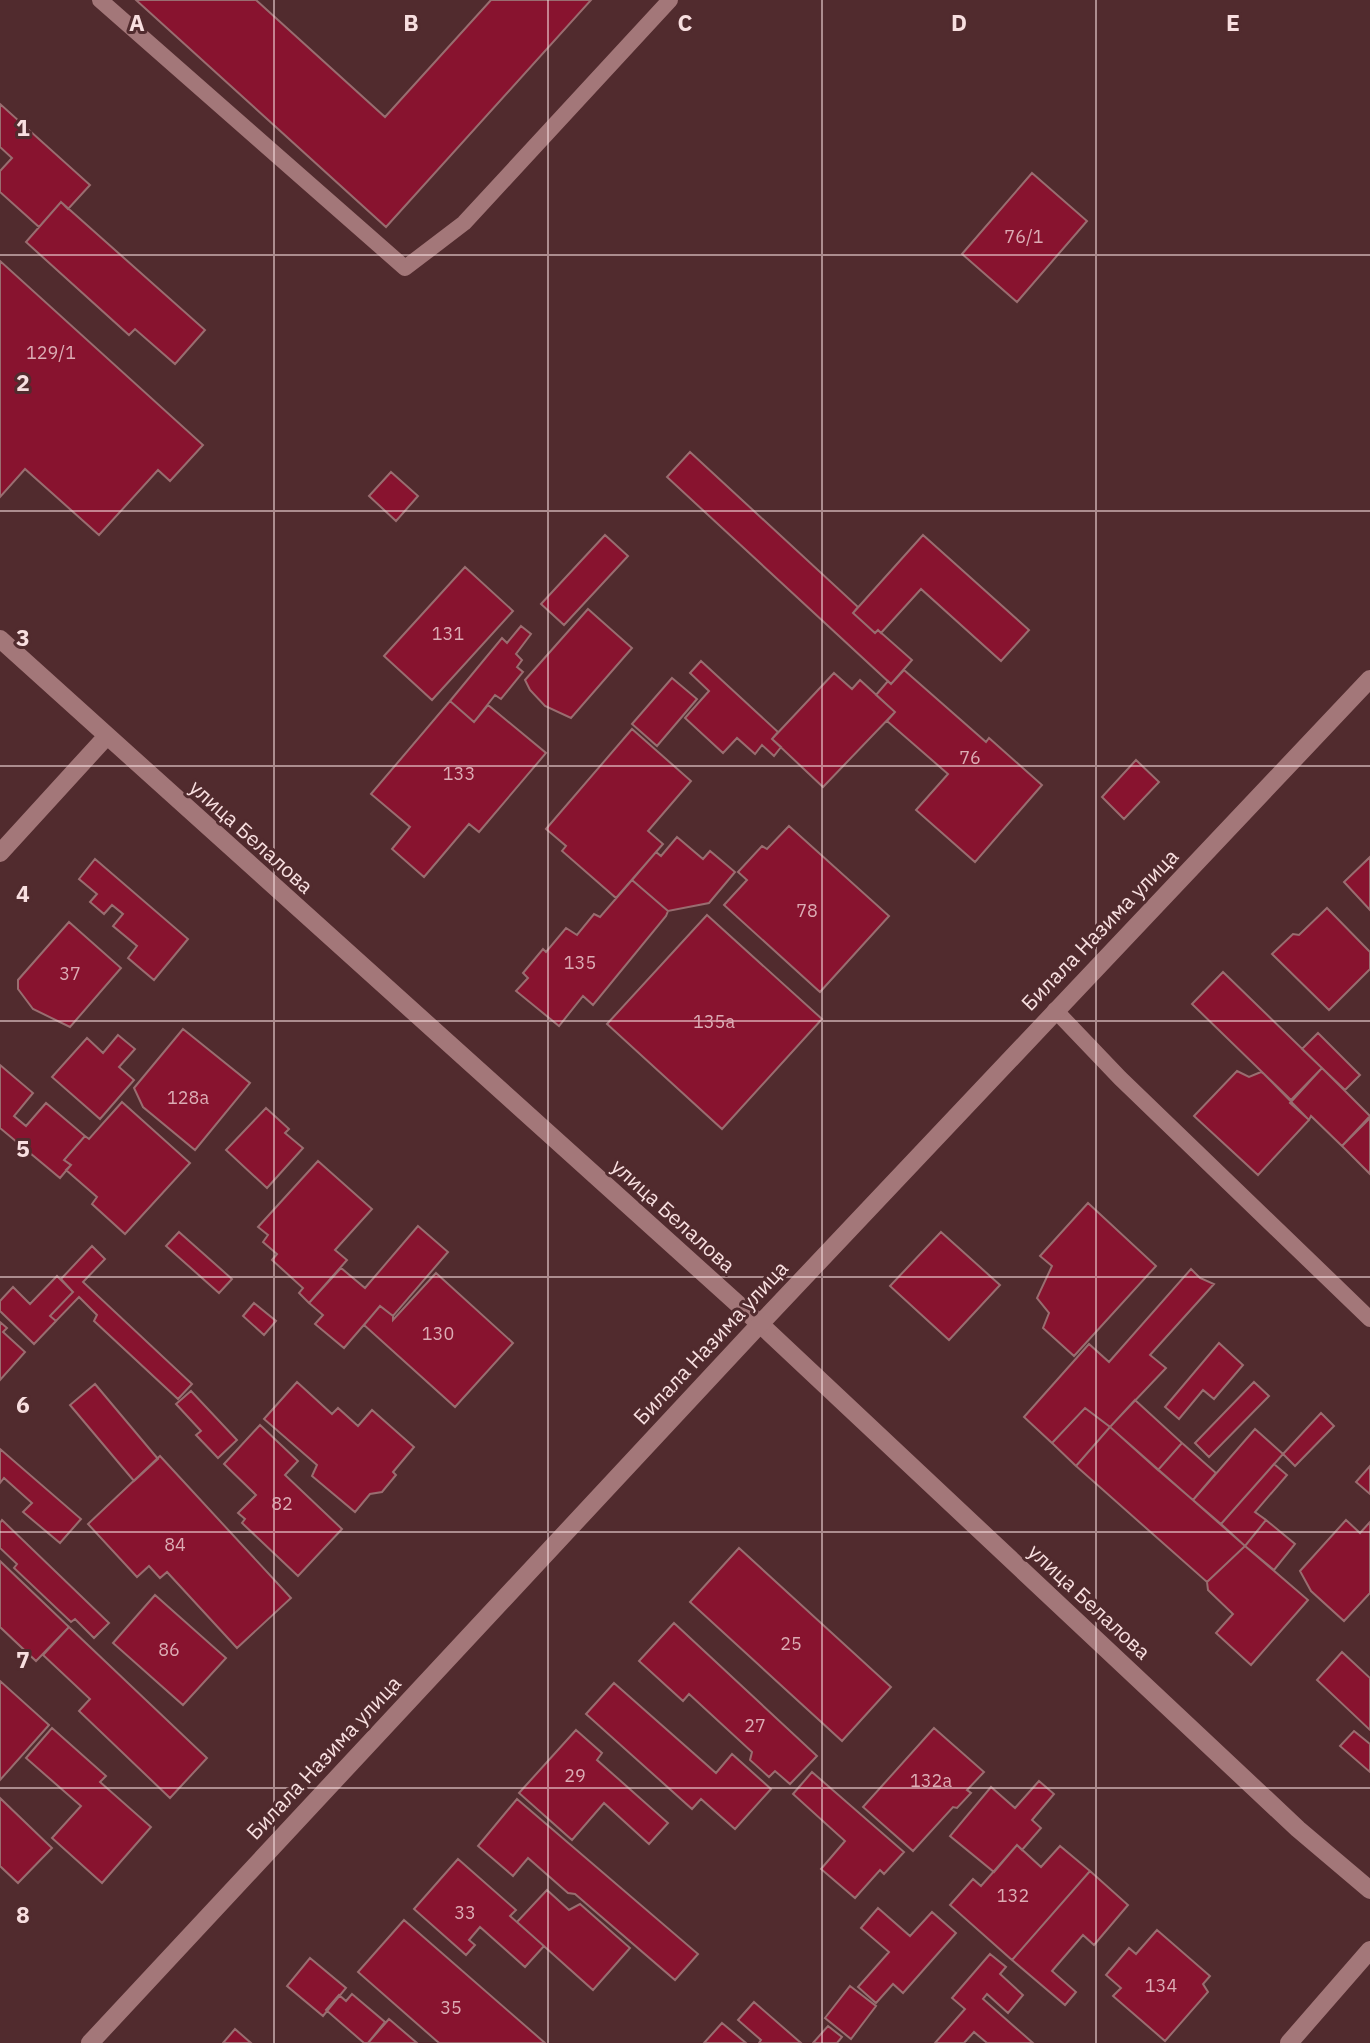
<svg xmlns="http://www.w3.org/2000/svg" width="1370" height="2043" font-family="'IBM Plex Sans',sans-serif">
<rect width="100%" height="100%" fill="#512b2e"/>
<!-- building -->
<path fill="#88132f" stroke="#996d70" stroke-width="2" d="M 136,0 L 256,0 L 385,117 L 491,0 L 591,0 L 386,227 Z
M 0,104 L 90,185 L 68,209 L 61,202 L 39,227 L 0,192 L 0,171 L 12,158 L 0,147 Z
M 1032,173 L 1087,221 L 1017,302 L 962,254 Z
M 61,202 L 205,330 L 175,364 L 135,329 L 129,335 L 26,242 Z
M 0,261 L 203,445 L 170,481 L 158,470 L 99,535 L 25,469 L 0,497 Z
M 690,452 L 858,607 L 853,613 L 875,633 L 878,630 L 912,660 L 891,684 L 667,477 Z
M 391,472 L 418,496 L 396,521 L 369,496 Z
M 605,535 L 628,556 L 564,625 L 541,604 Z
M 923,535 L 1029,630 L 1001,661 L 921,589 L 881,633 L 878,630 L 875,633 L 853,613 Z
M 465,567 L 513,611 L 432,700 L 384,656 Z
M 588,609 L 632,648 L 571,718 L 545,706 L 530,690 L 525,680 Z
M 521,626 L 531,634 L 516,654 L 522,660 L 517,667 L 523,672 L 501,699 L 495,695 L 474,722 L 450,701 L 502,638 L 507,643 Z
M 701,661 L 778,732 L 772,739 L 781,747 L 774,756 L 762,745 L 755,754 L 737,738 L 723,753 L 685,718 L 709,691 L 690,673 Z
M 904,670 L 986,742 L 989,738 L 1042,785 L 975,862 L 916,810 L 948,774 L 887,721 L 895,712 L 876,695 L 888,681 L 891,684 Z
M 834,673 L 852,689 L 860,680 L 895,712 L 823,787 L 772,739 Z
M 672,678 L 697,699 L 657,746 L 632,724 Z
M 450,701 L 474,722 L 488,705 L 546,753 L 479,832 L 469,824 L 424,877 L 392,849 L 410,827 L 371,794 Z
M 632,729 L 691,781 L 648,831 L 663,844 L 616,898 L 562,851 L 566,846 L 546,829 Z
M 1136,760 L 1159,782 L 1124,819 L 1102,797 Z
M 789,826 L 889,916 L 820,992 L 724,905 L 747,880 L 738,872 L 762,846 L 767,849 Z
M 677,837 L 703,859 L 710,851 L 735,872 L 709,903 L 668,911 L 632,880 L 656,852 L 661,856 Z
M 1370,857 L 1370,910 L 1344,882 Z
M 95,859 L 188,939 L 154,980 L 128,958 L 137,946 L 113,926 L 123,914 L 112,905 L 104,914 L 90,902 L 97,894 L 79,879 Z
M 632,880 L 668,911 L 666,916 L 593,1005 L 583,996 L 559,1026 L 516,991 L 528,978 L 523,973 L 543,949 L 546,952 L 566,928 L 577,935 L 594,914 L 600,917 Z
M 1327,908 L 1370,952 L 1370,969 L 1329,1010 L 1272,954 L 1293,934 L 1299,935 Z
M 707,915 L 822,1019 L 722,1129 L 607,1024 Z
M 69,922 L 121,968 L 70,1027 L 33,1009 L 18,989 L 18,980 Z
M 1223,972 L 1322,1068 L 1291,1100 L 1192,1004 Z
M 183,1029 L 250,1083 L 195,1150 L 143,1107 L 134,1088 Z
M 1318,1033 L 1360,1075 L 1345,1090 L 1302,1049 Z
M 118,1035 L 135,1049 L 119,1067 L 134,1080 L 100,1119 L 52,1077 L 87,1038 L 103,1053 Z
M 0,1065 L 33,1093 L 14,1116 L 26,1126 L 46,1103 L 85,1136 L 64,1160 L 71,1165 L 60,1178 L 0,1128 Z
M 1322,1068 L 1370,1116 L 1342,1146 L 1311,1116 L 1309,1120 L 1290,1103 Z
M 1237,1071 L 1249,1077 L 1261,1072 L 1264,1074 L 1309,1120 L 1258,1175 L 1194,1116 Z
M 122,1102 L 190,1163 L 125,1234 L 92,1204 L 97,1197 L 66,1170 L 71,1165 L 64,1160 L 85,1136 L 89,1139 Z
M 266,1108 L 289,1129 L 285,1133 L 303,1148 L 267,1188 L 226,1150 Z
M 1370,1118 L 1370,1174 L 1342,1146 Z
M 318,1161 L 372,1209 L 335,1250 L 347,1260 L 309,1303 L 299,1293 L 303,1288 L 272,1260 L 277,1254 L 263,1242 L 268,1235 L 258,1227 Z
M 1088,1203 L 1156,1266 L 1074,1356 L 1043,1328 L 1049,1313 L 1037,1298 L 1052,1266 L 1040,1256 Z
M 418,1226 L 448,1252 L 393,1316 L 380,1306 L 344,1348 L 315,1324 L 323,1315 L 309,1303 L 341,1268 L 365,1288 Z
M 179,1232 L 232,1279 L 219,1293 L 166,1246 Z
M 941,1232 L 1000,1285 L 949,1340 L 890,1286 Z
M 92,1246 L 105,1259 L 83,1282 L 192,1384 L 178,1399 L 94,1321 L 97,1315 L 79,1297 L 56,1321 L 50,1316 L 73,1292 L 61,1279 Z
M 1191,1269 L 1200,1278 L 1214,1284 L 1150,1355 L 1166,1368 L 1110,1427 L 1085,1408 L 1052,1443 L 1024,1417 L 1089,1344 L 1109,1362 Z
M 436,1273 L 513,1343 L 455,1407 L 364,1325 L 380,1306 L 393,1316 L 393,1320 Z
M 57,1276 L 73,1292 L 50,1316 L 56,1321 L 34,1344 L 0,1311 L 0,1301 L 13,1287 L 30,1304 Z
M 254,1303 L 276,1321 L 264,1335 L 243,1316 Z
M 0,1322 L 7,1328 L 3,1332 L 25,1352 L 0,1380 Z
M 1219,1343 L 1243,1365 L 1214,1399 L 1203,1390 L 1179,1419 L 1165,1407 Z
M 297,1382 L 332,1414 L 338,1408 L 358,1426 L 372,1410 L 414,1447 L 393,1472 L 396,1475 L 382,1492 L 370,1494 L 355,1512 L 312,1476 L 317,1465 L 264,1419 Z
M 1254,1382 L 1269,1396 L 1209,1457 L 1195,1443 Z
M 95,1384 L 158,1459 L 134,1481 L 70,1405 Z
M 191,1391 L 237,1440 L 218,1458 L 196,1435 L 201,1431 L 176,1404 Z
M 1135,1400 L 1182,1443 L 1158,1470 L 1110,1427 Z
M 1085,1408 L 1110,1427 L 1076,1466 L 1052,1443 Z
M 1321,1413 L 1334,1426 L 1295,1466 L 1283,1454 Z
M 260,1425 L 298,1461 L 285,1475 L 342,1529 L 298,1576 L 242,1523 L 245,1519 L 238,1513 L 256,1495 L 224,1464 Z
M 1110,1427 L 1245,1546 L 1207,1582 L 1076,1466 Z
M 1255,1429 L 1283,1454 L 1221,1524 L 1193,1500 Z
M 1182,1443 L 1216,1473 L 1193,1500 L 1158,1470 Z
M 0,1449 L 81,1519 L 60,1543 L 23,1512 L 32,1503 L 4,1478 L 0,1483 Z
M 160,1456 L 291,1598 L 237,1648 L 167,1572 L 160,1578 L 149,1566 L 137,1577 L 88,1524 Z
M 1274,1464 L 1287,1475 L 1255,1512 L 1266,1520 L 1245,1546 L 1221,1524 Z
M 1370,1466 L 1370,1494 L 1356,1482 Z
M 2,1520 L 109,1623 L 94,1638 L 75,1619 L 71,1622 L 14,1568 L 17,1564 L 0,1548 L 0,1523 Z
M 1266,1520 L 1295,1544 L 1274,1570 L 1245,1546 Z
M 1346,1520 L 1360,1533 L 1370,1522 L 1370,1593 L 1344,1621 L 1311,1591 L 1300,1571 Z
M 1245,1546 L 1308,1600 L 1251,1665 L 1216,1633 L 1233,1614 L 1208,1590 L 1207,1582 Z
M 739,1548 L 891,1687 L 842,1741 L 690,1602 Z
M 0,1561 L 69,1627 L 36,1661 L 0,1627 Z
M 155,1595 L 226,1658 L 183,1705 L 113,1643 Z
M 674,1623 L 817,1756 L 790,1784 L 775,1771 L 769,1777 L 750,1760 L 752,1752 L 689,1694 L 683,1701 L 639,1661 Z
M 69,1627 L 207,1758 L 170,1798 L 79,1711 L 90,1699 L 43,1655 Z
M 1342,1652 L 1370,1678 L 1370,1730 L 1317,1680 Z
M 0,1681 L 49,1725 L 0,1780 Z
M 614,1683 L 716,1773 L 732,1754 L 771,1789 L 735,1829 L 701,1799 L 692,1809 L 586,1714 Z
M 52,1728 L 106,1776 L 100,1782 L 151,1827 L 102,1883 L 52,1838 L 81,1806 L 26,1758 Z
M 934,1728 L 984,1772 L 967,1790 L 971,1793 L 957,1808 L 953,1807 L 913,1851 L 863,1807 Z
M 576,1730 L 602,1753 L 597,1760 L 668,1823 L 649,1844 L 604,1803 L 572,1840 L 519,1793 Z
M 1354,1731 L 1370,1744 L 1370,1772 L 1340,1746 Z
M 812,1772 L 904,1852 L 884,1874 L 880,1870 L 855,1898 L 821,1869 L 845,1841 L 793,1794 Z
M 1039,1781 L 1054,1794 L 1032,1820 L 1041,1828 L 1022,1850 L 1017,1845 L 994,1872 L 950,1836 L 991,1787 L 1015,1808 Z
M 0,1798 L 52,1848 L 18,1883 L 0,1866 Z
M 517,1799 L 698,1954 L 675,1980 L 575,1894 L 568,1893 L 528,1858 L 513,1876 L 478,1846 Z
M 1017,1845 L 1041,1867 L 1060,1846 L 1090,1871 L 1012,1960 L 950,1905 L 973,1879 L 981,1886 Z
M 458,1859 L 516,1910 L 510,1916 L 544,1946 L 525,1967 L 480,1927 L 469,1940 L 475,1945 L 466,1955 L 414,1909 Z
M 1090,1871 L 1128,1905 L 1094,1945 L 1083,1935 L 1052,1971 L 1076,1992 L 1065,2005 L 1012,1960 Z
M 547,1890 L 569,1910 L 580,1904 L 630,1948 L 593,1990 L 517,1922 Z
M 878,1908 L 910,1936 L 932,1912 L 956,1933 L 903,1993 L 893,1984 L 876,2003 L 858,1987 L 889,1952 L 861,1928 Z
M 404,1920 L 545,2043 L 439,2043 L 358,1972 Z
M 1157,1930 L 1210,1976 L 1203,1984 L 1208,1992 L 1165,2041 L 1113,1996 L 1121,1988 L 1106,1975 L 1129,1948 L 1136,1954 Z
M 990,1954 L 1006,1967 L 1000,1974 L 1023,1995 L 1008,2013 L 987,1994 L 983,1999 L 1033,2043 L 987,2043 L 974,2032 L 964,2043 L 935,2043 L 965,2009 L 952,1998 Z
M 310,1958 L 346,1988 L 323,2016 L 287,1986 Z
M 850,1986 L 876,2006 L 851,2039 L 825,2018 Z
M 352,1994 L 385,2022 L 368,2043 L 364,2043 L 326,2010 L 339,1995 L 346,2001 Z
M 754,2002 L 801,2043 L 759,2043 L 761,2040 L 738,2020 Z
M 389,2019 L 417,2043 L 368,2043 Z
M 722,2023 L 746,2043 L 704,2043 Z
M 828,2026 L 842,2037 L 837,2043 L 813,2043 Z
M 235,2029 L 251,2043 L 223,2043 Z"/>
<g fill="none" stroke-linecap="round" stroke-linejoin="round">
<!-- service -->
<path stroke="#a37779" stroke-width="16" d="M 100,0 L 405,268 L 464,223 L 670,0
M 1055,1010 L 1120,1078 L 1370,1319"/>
<!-- minor -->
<path stroke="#a37779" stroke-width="18" d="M 0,639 L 760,1324 L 1298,1829 L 1370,1890
M 0,853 L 106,737
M 1289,2043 L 1370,1950"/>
<!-- tertiary -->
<path stroke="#a37779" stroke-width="18" d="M 90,2043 L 760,1324 L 1370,679"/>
</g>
<!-- grid -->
<path fill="none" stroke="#f8dfe0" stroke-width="2" stroke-opacity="0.55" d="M 274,0 L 274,2043M 548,0 L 548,2043M 822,0 L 822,2043M 1096,0 L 1096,2043M 0,255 L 1370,255M 0,511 L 1370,511M 0,766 L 1370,766M 0,1021 L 1370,1021M 0,1277 L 1370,1277M 0,1532 L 1370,1532M 0,1788 L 1370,1788"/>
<g text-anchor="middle" stroke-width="6" stroke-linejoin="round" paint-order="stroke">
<!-- number labels -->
<g font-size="18" fill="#dcacb4">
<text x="1024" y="243">76/1</text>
<text x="51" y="359">129/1</text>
<text x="448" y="640">131</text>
<text x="970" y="764">76</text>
<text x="459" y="780">133</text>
<text x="807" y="917">78</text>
<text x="580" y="969">135</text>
<text x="70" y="980">37</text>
<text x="714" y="1028">135а</text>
<text x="188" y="1104">128а</text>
<text x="438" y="1340">130</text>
<text x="282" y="1510">82</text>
<text x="175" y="1551">84</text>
<text x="791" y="1650">25</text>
<text x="169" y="1656">86</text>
<text x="755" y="1732">27</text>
<text x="575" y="1782">29</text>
<text x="931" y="1787">132а</text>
<text x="1013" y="1902">132</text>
<text x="465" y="1919">33</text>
<text x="1161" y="1992">134</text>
<text x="451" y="2014">35</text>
</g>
<!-- street labels -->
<g font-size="21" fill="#f8dfe0" stroke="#512b2e">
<text transform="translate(251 837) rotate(42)" y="7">улица Белалова</text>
<text transform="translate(1100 930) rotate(-46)" y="7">Билала Назима улица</text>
<text transform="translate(673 1216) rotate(42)" y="7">улица Белалова</text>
<text transform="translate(711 1343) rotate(-47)" y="7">Билала Назима улица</text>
<text transform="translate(1089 1602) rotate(43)" y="7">улица Белалова</text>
<text transform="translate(324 1758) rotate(-47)" y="7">Билала Назима улица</text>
</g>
</g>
<g font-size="23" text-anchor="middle" font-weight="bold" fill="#f8dfe0" stroke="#512b2e" stroke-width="6" stroke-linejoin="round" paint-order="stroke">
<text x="137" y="31">A</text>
<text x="411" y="31">B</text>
<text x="685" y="31">C</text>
<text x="959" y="31">D</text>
<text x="1233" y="31">E</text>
<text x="23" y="136">1</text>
<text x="23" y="391">2</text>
<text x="23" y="646">3</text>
<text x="23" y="902">4</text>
<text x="23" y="1157">5</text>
<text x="23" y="1413">6</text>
<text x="23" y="1668">7</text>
<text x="23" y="1923">8</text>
</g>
</svg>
